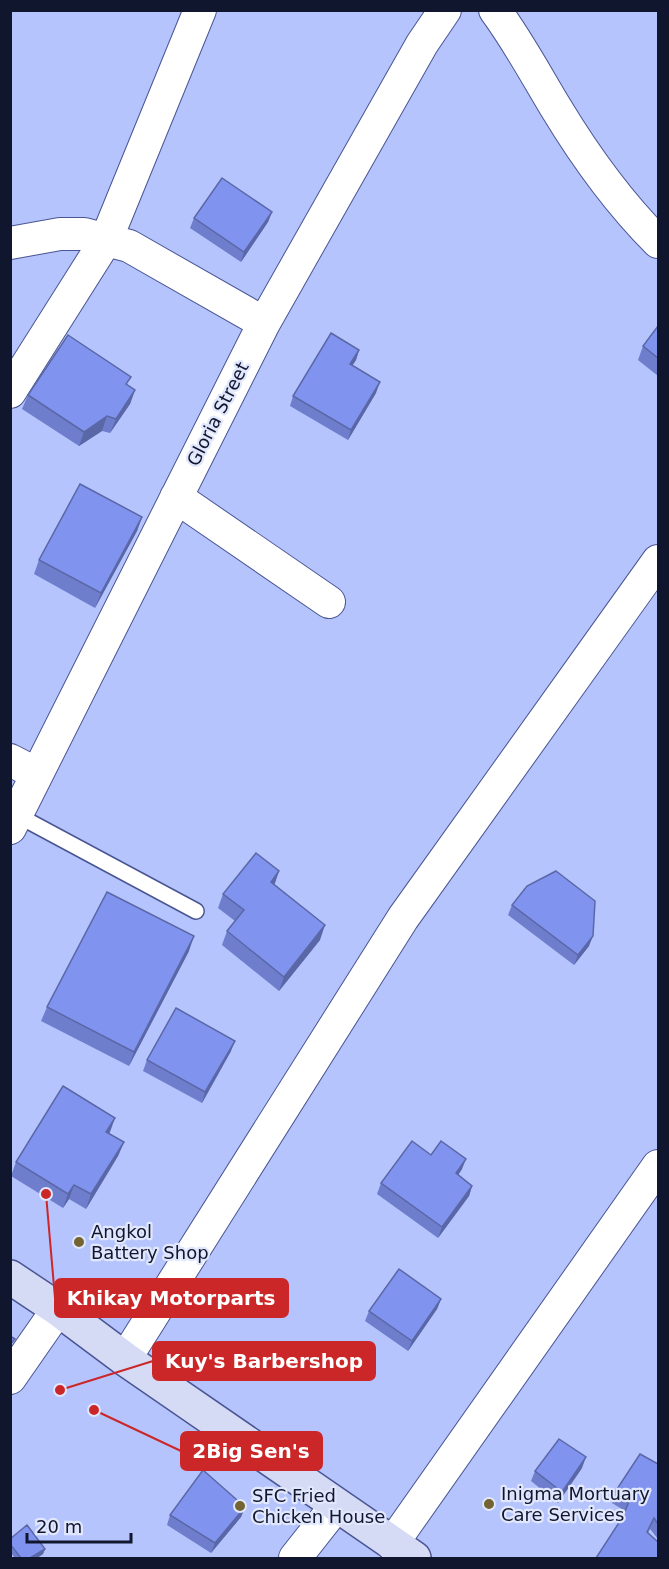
<svg xmlns="http://www.w3.org/2000/svg" width="669" height="1569" font-family="'DejaVu Sans',sans-serif">
<rect width="100%" height="100%" fill="#b5c4fd"/>
<g fill="none" stroke-linecap="round" stroke-linejoin="round">
<!-- lane casing -->
<g stroke="#495593" stroke-width="18">
<path id="lane" d="M 17,815 L 196,911"/>
</g>
<!-- street casing -->
<g stroke="#495593" stroke-width="34">
<path id="street" d="M 495,10 C 518,41 536,75 556,108 C 585,156 618,202 658,242
M 10,243 L 60,234 L 84,234 L 129,246 L 264,323
M 10,392 L 106,240 L 200,10
M 176,497 L 329,602
M 10,760 L 37,774
M 10,828 L 264,323 L 422,44 L 445,10
M 125,1359 L 403,918 L 658,561
M 10,1378 L 58,1309
M 392,1544 L 658,1166
M 295,1558 L 336,1506"/>
</g>
<!-- secondary casing -->
<g stroke="#495593" stroke-width="36">
<path id="secondary" d="M 10,1277 L 58,1309 L 125,1359 L 414,1558"/>
</g>
<!-- lane -->
<use href="#lane" stroke="#fff" stroke-width="15"/>
<!-- street -->
<use href="#street" stroke="#fff" stroke-width="32"/>
<!-- secondary -->
<use href="#secondary" stroke="#d5daf5" stroke-width="33"/>
</g>
<!-- wall -->
<path fill="#6e7ecd" d="M 272,212 L 268,222 L 241,262 L 190,228 L 194,218 Z
M 658,326 L 658,376 L 638,360 L 643,346 Z
M 359,350 L 356,360 L 352,366 L 376,393 L 348,440 L 290,406 L 293,396 Z
M 128,385 L 135,390 L 130,404 L 110,433 L 102,431 L 79,446 L 22,409 L 28,395 Z
M 142,517 L 137,531 L 95,608 L 34,574 L 39,560 Z
M 279,871 L 274,885 L 320,940 L 279,991 L 222,945 L 227,931 L 235,921 L 218,908 L 223,894 Z
M 512,905 L 589,946 L 574,965 L 508,915 Z
M 189,951 L 129,1066 L 41,1021 L 47,1007 Z
M 231,1051 L 202,1103 L 143,1071 L 147,1060 Z
M 109,1133 L 124,1142 L 118,1156 L 86,1209 L 69,1199 L 63,1208 L 11,1176 L 16,1162 Z
M 431,1155 L 462,1169 L 458,1175 L 472,1186 L 469,1196 L 438,1238 L 377,1194 L 381,1183 Z
M 441,1299 L 437,1309 L 408,1351 L 365,1321 L 369,1311 Z
M 658,1464 L 658,1539 L 650,1529 L 648,1533 L 622,1518 L 625,1511 L 612,1503 L 615,1492 Z
M 582,1468 L 558,1503 L 531,1481 L 535,1471 Z
M 245,1507 L 241,1517 L 211,1553 L 167,1525 L 170,1515 Z
M 10,1539 L 45,1549 L 43,1554 L 37,1558 L 15,1558 L 10,1552 Z"/>
<!-- shaded-wall -->
<path fill="#5a67a7" d="M 272,212 L 268,222 L 241,262 L 244,252 Z
M 359,350 L 356,360 L 346,375 L 350,364 Z
M 380,382 L 376,393 L 348,440 L 351,430 Z
M 135,390 L 130,404 L 110,433 L 116,419 Z
M 107,416 L 102,431 L 79,446 L 84,432 Z
M 142,517 L 137,531 L 95,608 L 101,593 Z
M 279,871 L 274,886 L 271,882 Z
M 325,925 L 320,940 L 279,991 L 284,977 Z
M 194,936 L 189,951 L 129,1066 L 134,1052 Z
M 593,936 L 589,946 L 574,965 L 578,955 Z
M 235,1041 L 231,1051 L 202,1103 L 205,1092 Z
M 115,1118 L 110,1132 L 101,1146 L 106,1132 Z
M 124,1142 L 118,1156 L 86,1209 L 91,1194 Z
M 466,1159 L 462,1169 L 452,1184 L 456,1173 Z
M 74,1185 L 69,1199 L 63,1208 L 68,1194 Z
M 472,1186 L 469,1196 L 438,1238 L 442,1227 Z
M 441,1299 L 437,1309 L 408,1351 L 412,1341 Z
M 586,1457 L 582,1468 L 558,1503 L 562,1492 Z
M 245,1507 L 241,1517 L 211,1553 L 215,1543 Z
M 45,1549 L 43,1554 L 37,1558 L 30,1558 Z"/>
<!-- building -->
<path fill="#8093ee" stroke="#5a67a7" stroke-width="1.5" d="M 222,178 L 272,212 L 244,252 L 194,218 Z
M 658,326 L 658,358 L 643,346 Z
M 331,333 L 359,350 L 350,364 L 380,382 L 351,430 L 293,396 Z
M 68,335 L 131,377 L 126,384 L 135,390 L 116,419 L 107,416 L 84,432 L 28,395 Z
M 80,484 L 142,517 L 101,593 L 39,560 Z
M 256,853 L 279,871 L 271,882 L 325,925 L 284,977 L 227,931 L 244,910 L 223,894 Z
M 556,871 L 595,901 L 593,936 L 578,955 L 512,905 L 527,886 Z
M 107,892 L 194,936 L 134,1052 L 47,1007 Z
M 176,1008 L 235,1041 L 205,1092 L 147,1060 Z
M 63,1086 L 115,1118 L 106,1132 L 124,1142 L 91,1194 L 74,1185 L 68,1194 L 16,1162 Z
M 412,1141 L 431,1155 L 441,1141 L 466,1159 L 456,1173 L 472,1186 L 442,1227 L 381,1183 Z
M 399,1269 L 441,1299 L 412,1341 L 369,1311 Z
M 10,1336 L 15,1339 L 10,1345 Z
M 559,1439 L 586,1457 L 562,1492 L 535,1471 Z
M 640,1454 L 658,1464 L 658,1524 L 654,1518 L 647,1532 L 658,1542 L 658,1558 L 596,1558 L 622,1518 L 629,1502 L 615,1492 Z
M 203,1470 L 245,1507 L 215,1543 L 170,1515 Z
M 27,1525 L 45,1549 L 30,1558 L 21,1558 L 10,1544 L 10,1539 Z"/>
<!-- markers -->
<g fill="#736431" stroke="#e1e7fd" stroke-width="2">
<circle cx="79" cy="1242" r="6"/>
<circle cx="489" cy="1504" r="6"/>
<circle cx="240" cy="1506" r="6"/>
</g>
<g text-anchor="middle" stroke-width="4.5" stroke-linejoin="round" paint-order="stroke">
<!-- street labels -->
<g font-size="18" fill="#11162f" stroke="#e1e7fd">
<text transform="translate(218 414) rotate(-63)" y="6">Gloria Street</text>
</g>
<!-- poi labels -->
<g font-size="18" fill="#11162f" stroke="#e1e7fd" text-anchor="start">
<text x="91" y="1238">Angkol<tspan x="91" dy="21">Battery Shop</tspan></text>
<text x="501" y="1500">Inigma Mortuary<tspan x="501" dy="21">Care Services</tspan></text>
<text x="252" y="1502">SFC Fried<tspan x="252" dy="21">Chicken House</tspan></text>
</g>
</g>
<!-- callouts -->
<path fill="none" stroke="#cc2728" stroke-width="2" d="M46 1194L55 1298M60 1390L153 1361M94 1410L181 1451"/>
<g fill="#cc2728" stroke="#e1e7fd" stroke-width="2">
<circle cx="46" cy="1194" r="6"/>
<circle cx="60" cy="1390" r="6"/>
<circle cx="94" cy="1410" r="6"/>
</g>
<g fill="#cc2728" stroke="#cc2728" stroke-width="2">
<rect x="55" y="1279" width="233" height="38" rx="6"/>
<rect x="153" y="1342" width="222" height="38" rx="6"/>
<rect x="181" y="1432" width="141" height="38" rx="6"/>
</g>
<g font-size="20" text-anchor="middle" font-weight="bold" fill="#fff">
<text x="171" y="1305">Khikay Motorparts</text>
<text x="264" y="1368">Kuy's Barbershop</text>
<text x="251" y="1458">2Big Sen's</text>
</g>
<!-- border -->
<rect width="669" height="1569" fill="none" stroke="#11162f" stroke-width="24"/>
<!-- scale -->
<path d="M27 1533v9h104v-9" fill="none" stroke="#11162f" stroke-width="3"/>
<text x="36" y="1533" font-size="18" fill="#11162f" stroke="#e1e7fd" stroke-width="4.5" paint-order="stroke">20 m</text>
</svg>
